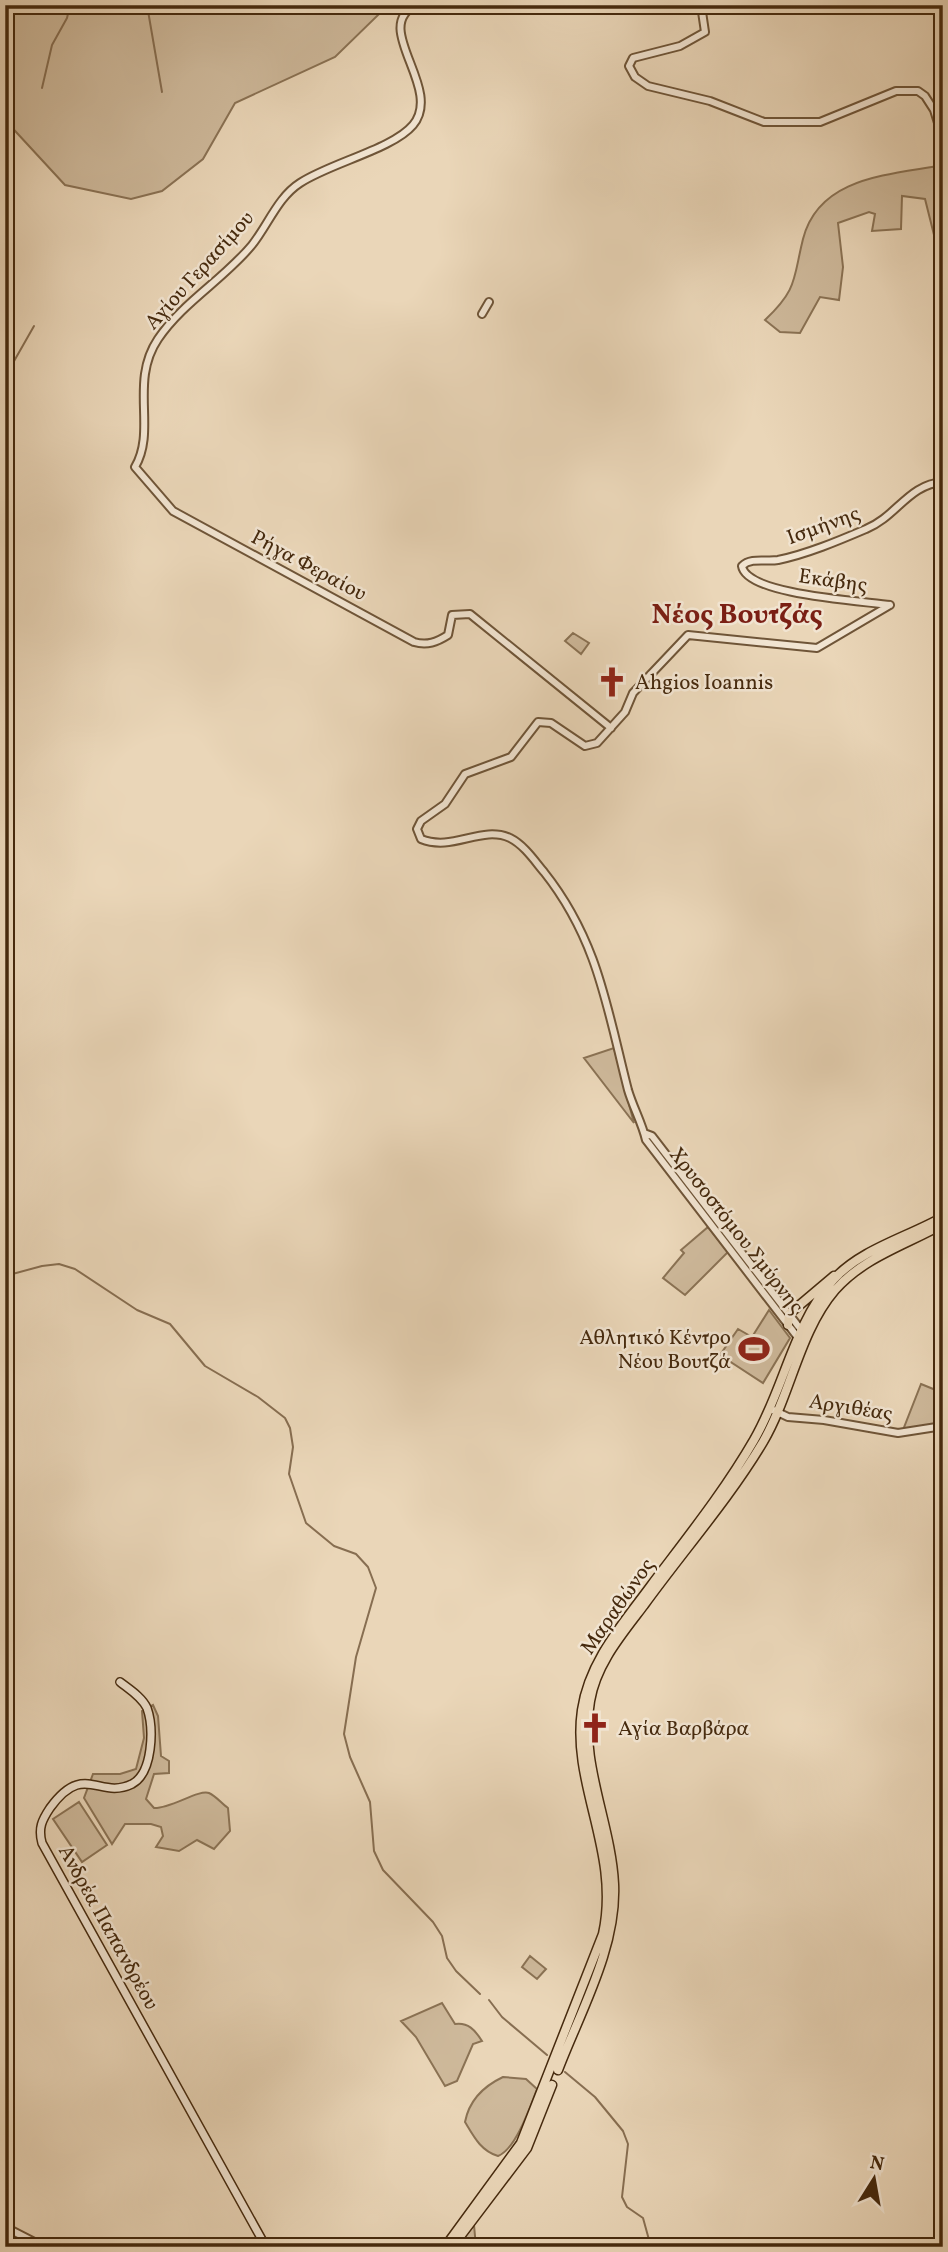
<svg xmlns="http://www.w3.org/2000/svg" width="948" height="2252" font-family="Vollkorn,serif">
<rect width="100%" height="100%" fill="#ead6b8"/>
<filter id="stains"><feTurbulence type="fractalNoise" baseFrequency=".00286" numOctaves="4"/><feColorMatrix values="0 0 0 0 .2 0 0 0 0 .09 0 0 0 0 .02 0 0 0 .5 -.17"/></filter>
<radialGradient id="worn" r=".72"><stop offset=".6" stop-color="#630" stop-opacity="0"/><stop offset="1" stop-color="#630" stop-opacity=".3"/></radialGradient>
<!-- green -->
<path fill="#ceb99b" stroke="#8a7254" stroke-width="2" d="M 5,5 L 400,5 L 379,14 L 335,57 L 235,103 L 203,159 L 162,191 L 131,199 L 65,185 L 5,120 Z
M 943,165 L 943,251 L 934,235 L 925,199 L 902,196 L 901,229 L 872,231 L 875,214 L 869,212 L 838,223 L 843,267 L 839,300 L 820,297 L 800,333 L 780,332 L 765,320 C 798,289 793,279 803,239 C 819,176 890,175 943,165 Z
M 573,633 L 589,643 L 581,654 L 565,641 Z
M 614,1048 L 634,1123 L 584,1058 Z
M 708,1227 L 728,1252 L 685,1295 L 663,1278 L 684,1253 L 681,1250 Z
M 769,1310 L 790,1338 L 763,1383 L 720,1355 L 738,1329 L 752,1337 Z
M 921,1384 L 943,1393 L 940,1416 L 935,1424 L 903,1430 Z
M 153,1705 L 158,1716 L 161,1756 L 169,1761 L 169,1773 L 154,1774 L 146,1799 L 154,1808 C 170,1809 199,1789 209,1793 C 216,1796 222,1804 228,1808 L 230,1831 L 214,1849 L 197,1840 L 179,1851 L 156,1847 L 163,1836 L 161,1827 L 151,1824 L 125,1824 L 112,1844 L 84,1798 L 93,1774 L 120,1774 L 136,1769 L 144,1738 L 142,1711 Z
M 79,1802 L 107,1845 L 82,1862 L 53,1819 Z
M 530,1956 L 546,1969 L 537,1979 L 522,1967 Z
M 442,2003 L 455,2024 C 468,2022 475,2030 482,2041 L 473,2044 L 457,2081 L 445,2086 L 416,2037 L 401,2021 Z
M 503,2077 L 526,2079 L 537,2089 C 530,2107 516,2149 498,2156 C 481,2151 474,2137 465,2122 C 469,2101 484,2086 503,2077 Z
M 474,2225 L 476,2247 L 456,2247 Z"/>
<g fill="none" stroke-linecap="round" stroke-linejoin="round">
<!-- stream -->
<path stroke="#876e51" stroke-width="2" d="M 147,5 L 162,92
M 42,88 L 52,45 L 67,18 L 70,5
M 5,377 L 34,326
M 5,1276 L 42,1266 L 59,1264 L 75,1269 L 137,1310 L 170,1324 L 205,1366 L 258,1397 L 285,1418 L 290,1428 L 293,1447 L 289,1474 L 306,1523 L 334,1546 L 356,1554 L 368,1567 L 376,1588 L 356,1657 L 344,1734 L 350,1757 L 370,1802 L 374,1851 L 383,1870 L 433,1922 L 442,1936 L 447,1958 L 456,1971 L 480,1994
M 489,2000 L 502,2017 L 547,2055
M 565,2072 L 595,2097 L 623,2131 L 628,2144 L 622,2197 L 627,2207 L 643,2218 L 651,2247"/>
<!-- tertiary casing -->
<g stroke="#6f5538" stroke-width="10">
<path id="tertiary" d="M 416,5 C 370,27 444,88 413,125 C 393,149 330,163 300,183 C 278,197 268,225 252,245 C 224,279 182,303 158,339 C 129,382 157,430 135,467 L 173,511 L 414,642 C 427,646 437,642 448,635 L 452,615 L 470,614 L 611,728
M 701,5 L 705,32 L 680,46 L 633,58 L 629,66 L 635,77 L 648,86 L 710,101 L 764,122 L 820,122 L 896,91 L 918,91 L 925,96 L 934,110 L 943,139
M 482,314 L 489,302
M 890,605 C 863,601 746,595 742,566 C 751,557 766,562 778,560 C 807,554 838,541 866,529 C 896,517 909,484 943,482
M 644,1133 L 652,1136 L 802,1331
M 799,1339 L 646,1140 C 642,1123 633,1107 628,1090 C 607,1008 598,940 544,872 C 534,860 524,845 510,838 C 481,825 453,852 421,839 L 417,829 L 421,821 L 445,804 L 465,774 L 511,757 L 538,722 L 551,723 L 585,746 L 597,743 L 625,712 L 633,693 L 688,635 L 817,648 L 890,605
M 771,1409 L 788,1417 L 824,1420 L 898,1433 L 943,1426
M 5,2227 L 44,2247"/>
</g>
<!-- secondary casing -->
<g stroke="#462a0e" stroke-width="10">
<path id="secondary" d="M 120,1682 C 129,1689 142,1697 147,1708 C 154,1728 153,1773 132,1784 C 99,1800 84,1761 50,1808 C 42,1820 38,1828 42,1843 L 266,2247"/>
</g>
<!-- primary casing -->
<g stroke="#462a0e" stroke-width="11">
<path id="primary" d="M 788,1325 L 789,1314 L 834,1276
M 558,2070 C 580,2012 617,1948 614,1884 C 611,1823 579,1762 590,1701 C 596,1664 622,1634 644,1605 C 683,1551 729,1499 763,1442 C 791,1394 799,1332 835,1290 C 864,1257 906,1245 943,1224
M 445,2247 L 521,2143 L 603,1934 C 621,1852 571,1785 582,1710 C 589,1662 622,1625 650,1587 C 686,1539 724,1492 754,1440 C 784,1389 793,1325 833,1280 C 861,1249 908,1237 943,1217
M 452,2247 L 527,2148 L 552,2085"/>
</g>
<!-- tertiary -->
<use href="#tertiary" stroke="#f1e4d1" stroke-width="6"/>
<!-- secondary -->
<use href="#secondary" stroke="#f1e4d1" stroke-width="7"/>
<!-- primary -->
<use href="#primary" stroke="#ead6b8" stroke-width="8"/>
</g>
<!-- icons -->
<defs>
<g id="church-bare" transform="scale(2.415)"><path d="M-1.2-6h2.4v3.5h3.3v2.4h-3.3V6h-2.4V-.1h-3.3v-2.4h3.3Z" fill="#8f2418" stroke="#f1e4d1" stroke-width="2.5" paint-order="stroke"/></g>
<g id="stadium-bare" transform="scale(2.415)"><path d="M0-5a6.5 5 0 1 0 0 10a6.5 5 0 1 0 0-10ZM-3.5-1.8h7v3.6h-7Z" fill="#8f2418" stroke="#f1e4d1" stroke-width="2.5" paint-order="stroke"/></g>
</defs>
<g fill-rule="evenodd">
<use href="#church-bare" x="612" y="682"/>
<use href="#stadium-bare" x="754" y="1349"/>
<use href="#church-bare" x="595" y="1728"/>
</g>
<g text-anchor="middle" stroke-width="5" stroke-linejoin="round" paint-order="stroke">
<!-- street labels -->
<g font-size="21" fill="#462a0e" stroke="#f1e4d1">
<text transform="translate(199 270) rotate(-48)" y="7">Αγίου Γερασίμου</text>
<text transform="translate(823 525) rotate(-20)" y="7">Ισμήνης</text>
<text transform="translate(309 565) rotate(28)" y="7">Ρήγα Φεραίου</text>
<text transform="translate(833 580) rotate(8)" y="7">Εκάβης</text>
<text transform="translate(737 1230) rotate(52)" y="7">Χρυσοστόμου Σμύρνης</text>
<text transform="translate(851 1407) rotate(9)" y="7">Αργιθέας</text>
<text transform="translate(617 1606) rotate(-55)" y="7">Μαραθώνος</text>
<text transform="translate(109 1927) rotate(61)" y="7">Ανδρέα Παπανδρέου</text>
</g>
<!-- poi labels -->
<g font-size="21" fill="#462a0e" stroke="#f1e4d1" text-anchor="start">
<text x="635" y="689">Ahgios Ioannis</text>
<text x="731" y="1344" text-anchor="end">Αθλητικό Κέντρο<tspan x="731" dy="24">Νέου Βουτζά</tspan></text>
<text x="618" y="1735">Αγία Βαρβάρα</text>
</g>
<!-- district labels -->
<g font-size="28" font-weight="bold" fill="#7a1f14" stroke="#f1e4d1">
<text x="737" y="623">Νέος Βουτζάς</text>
</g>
</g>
<!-- margin -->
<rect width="948" height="2252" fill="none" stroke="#ead6b8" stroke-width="28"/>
<rect x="7" y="7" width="934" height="2238" fill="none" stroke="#462a0e" stroke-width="3.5"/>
<rect x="14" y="14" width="920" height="2224" fill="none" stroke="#462a0e" stroke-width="2"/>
<!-- north arrow -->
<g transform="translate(874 2179) rotate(11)" stroke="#f1e4d1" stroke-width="5" paint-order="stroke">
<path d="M0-5L12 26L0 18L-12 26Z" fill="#462a0e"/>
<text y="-10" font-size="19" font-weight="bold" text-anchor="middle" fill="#462a0e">N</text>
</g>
<rect width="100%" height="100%" filter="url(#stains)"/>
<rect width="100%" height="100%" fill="url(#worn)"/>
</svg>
